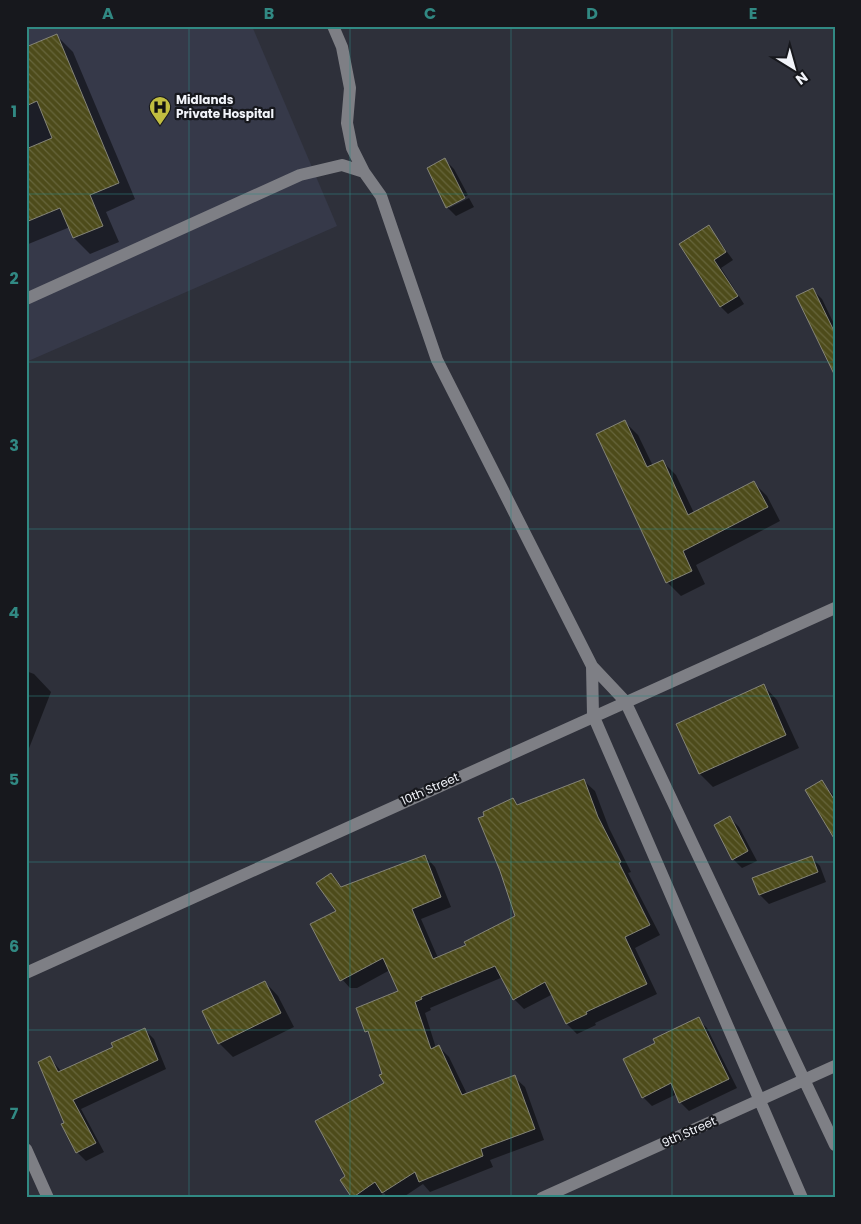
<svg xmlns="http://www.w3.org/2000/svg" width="861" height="1224" font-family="Poppins,sans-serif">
<defs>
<pattern id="building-back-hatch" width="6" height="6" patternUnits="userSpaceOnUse" patternTransform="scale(1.25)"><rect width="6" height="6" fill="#4d4b1a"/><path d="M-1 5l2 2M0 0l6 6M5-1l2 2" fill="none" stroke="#67663c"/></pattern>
</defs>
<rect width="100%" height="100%" fill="#2e303a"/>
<!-- built -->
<path fill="#363949" d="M 26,26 L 252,26 L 337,226 L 26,362 Z"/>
<!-- shadow -->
<path fill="#0007" d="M 57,36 L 73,52 L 135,199 L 106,212 L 119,242 L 90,254 L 74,238 L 70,227 L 26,245 L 26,49 Z
M 445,160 L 454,169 L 468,195 L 449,205 L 449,208 L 469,198 L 474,207 L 456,216 L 447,207 Z
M 708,226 L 733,260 L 721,268 L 744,304 L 728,314 L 721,307 Z
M 813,290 L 822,299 L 835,326 L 835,368 Z
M 625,422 L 638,435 L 653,466 L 662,461 L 676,475 L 694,513 L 754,483 L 767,496 L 780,521 L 696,565 L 705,584 L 681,596 L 667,582 Z
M 26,671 L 34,674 L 51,692 L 26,756 Z
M 764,686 L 777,700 L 799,748 L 713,787 L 700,774 Z
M 584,781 L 595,791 L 609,828 L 631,872 L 628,873 L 660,935 L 635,948 L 657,994 L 595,1023 L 596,1025 L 577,1034 L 567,1024 L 553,994 L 524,1009 L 514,999 L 503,977 L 430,1008 L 431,1010 L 425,1013 L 436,1048 L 439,1047 L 449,1057 L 467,1094 L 514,1077 L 525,1087 L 544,1140 L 490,1160 L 493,1167 L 430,1192 L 423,1184 L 402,1198 L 388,1198 L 384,1193 L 378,1198 L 353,1198 L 341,1180 L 347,1176 L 385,1083 L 371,1036 L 367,1031 L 400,992 L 390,970 L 357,988 L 350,988 L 340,977 L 337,911 L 331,874 L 343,888 L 425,856 L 435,867 L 451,907 L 421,919 L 438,958 L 467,946 L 516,916 L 513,799 L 519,806 Z
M 822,782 L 835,797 L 835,836 Z
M 730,818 L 739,827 L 757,861 L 742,868 L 733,859 Z
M 811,857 L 820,866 L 826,882 L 769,904 L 760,895 Z
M 265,982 L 278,996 L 294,1027 L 233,1057 L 219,1043 Z
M 698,1019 L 707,1028 L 737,1088 L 689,1111 L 680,1102 L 677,1094 L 652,1106 L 643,1097 L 657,1044 Z
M 145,1030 L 154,1039 L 166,1069 L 81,1109 L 104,1152 L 86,1161 L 77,1152 L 66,1123 L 50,1058 L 61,1071 L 115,1048 Z"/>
<!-- building -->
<path fill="url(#building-back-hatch)" stroke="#848478" d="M 57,34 L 119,183 L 90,195 L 103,226 L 73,238 L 60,208 L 26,222 L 26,149 L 52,138 L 37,101 L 26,106 L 26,47 Z
M 445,158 L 465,198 L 446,208 L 427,168 Z
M 709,225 L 726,252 L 714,260 L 738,296 L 720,307 L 679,244 Z
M 813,288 L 835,333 L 835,376 L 796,296 Z
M 625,420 L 647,467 L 663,460 L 688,515 L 754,481 L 768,507 L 683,551 L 692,571 L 666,583 L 596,434 Z
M 764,684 L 786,735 L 699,774 L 676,724 Z
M 584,779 L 598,817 L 621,862 L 619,863 L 650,925 L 625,937 L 647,984 L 586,1012 L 587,1014 L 566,1024 L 545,982 L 513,1000 L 495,966 L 421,997 L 422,999 L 415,1002 L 431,1049 L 439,1045 L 462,1095 L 515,1075 L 535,1129 L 481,1149 L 483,1156 L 419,1182 L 415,1172 L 382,1193 L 375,1182 L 352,1198 L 340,1180 L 345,1176 L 315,1121 L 384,1083 L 379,1075 L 382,1074 L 368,1031 L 365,1032 L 356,1008 L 398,991 L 383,958 L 340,981 L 310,924 L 336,911 L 316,883 L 331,873 L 341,887 L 425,855 L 441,897 L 412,909 L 433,959 L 466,945 L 464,942 L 515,916 L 500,871 L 478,818 L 484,816 L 483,812 L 513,798 L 517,805 Z
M 822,780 L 835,801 L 835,840 L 805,790 Z
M 730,816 L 748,851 L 732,860 L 714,825 Z
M 812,856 L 818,872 L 759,895 L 752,878 Z
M 265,981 L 281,1013 L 218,1044 L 202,1011 Z
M 699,1017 L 729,1079 L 679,1103 L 671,1083 L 642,1098 L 623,1059 L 655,1043 L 653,1039 Z
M 145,1028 L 158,1060 L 73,1100 L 96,1143 L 76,1153 L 61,1124 L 64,1123 L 38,1062 L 50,1056 L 58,1072 L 113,1047 L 111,1043 Z"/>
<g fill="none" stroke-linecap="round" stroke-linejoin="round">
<!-- minor -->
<path stroke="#7e7f85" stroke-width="12" d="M 333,26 L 342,47 L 350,88 L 347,123 L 352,148 L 364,172
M 26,299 L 300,175 L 342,165 L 364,172 L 381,196 L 437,360 L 592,666 L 625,701 L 835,1145
M 592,666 L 593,715 L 802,1198
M 26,973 L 835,608
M 26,1149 L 48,1198
M 542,1198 L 835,1066"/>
</g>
<!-- grid -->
<path fill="none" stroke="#318983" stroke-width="1" stroke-opacity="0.55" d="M 189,26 L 189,1198M 350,26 L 350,1198M 511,26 L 511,1198M 672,26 L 672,1198M 26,194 L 835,194M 26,362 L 835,362M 26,529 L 835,529M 26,696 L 835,696M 26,862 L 835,862M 26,1030 L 835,1030"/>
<!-- icons -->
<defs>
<g id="hospital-pin" transform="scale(1.125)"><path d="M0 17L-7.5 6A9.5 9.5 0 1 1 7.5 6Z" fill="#c1bd40" stroke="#17181d"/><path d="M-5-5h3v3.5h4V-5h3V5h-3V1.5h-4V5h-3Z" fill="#111"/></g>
</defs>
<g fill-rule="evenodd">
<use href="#hospital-pin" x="160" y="107"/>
</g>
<g text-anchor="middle" stroke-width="4.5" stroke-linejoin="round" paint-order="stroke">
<!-- poi labels -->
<g font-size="12" font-weight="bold" fill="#f2f4fa" stroke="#17181d" text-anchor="start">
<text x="176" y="104">Midlands<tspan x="176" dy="14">Private Hospital</tspan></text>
</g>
<!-- street labels -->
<g font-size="12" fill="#f2f4fa" stroke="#17181d">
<text transform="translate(430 789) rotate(-24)" y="4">10th Street</text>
<text transform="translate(689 1132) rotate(-24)" y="4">9th Street</text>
</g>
</g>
<!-- border -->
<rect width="861" height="1224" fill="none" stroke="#17181d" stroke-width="55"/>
<!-- north arrow -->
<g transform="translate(794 68) rotate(143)" stroke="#17181d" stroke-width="4" paint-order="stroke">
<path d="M0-4L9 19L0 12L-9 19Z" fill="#f2f4fa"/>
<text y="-8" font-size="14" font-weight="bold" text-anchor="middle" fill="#f2f4fa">N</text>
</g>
<rect x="28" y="28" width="806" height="1168" fill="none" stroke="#318983" stroke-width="2"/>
<g font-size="16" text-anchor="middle" font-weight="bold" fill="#318983">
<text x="108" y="19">A</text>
<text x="269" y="19">B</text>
<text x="430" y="19">C</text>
<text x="592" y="19">D</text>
<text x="753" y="19">E</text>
<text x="14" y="117">1</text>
<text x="14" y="284">2</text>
<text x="14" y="451">3</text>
<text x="14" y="618">4</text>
<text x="14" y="785">5</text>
<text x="14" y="952">6</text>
<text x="14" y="1119">7</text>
</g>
</svg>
